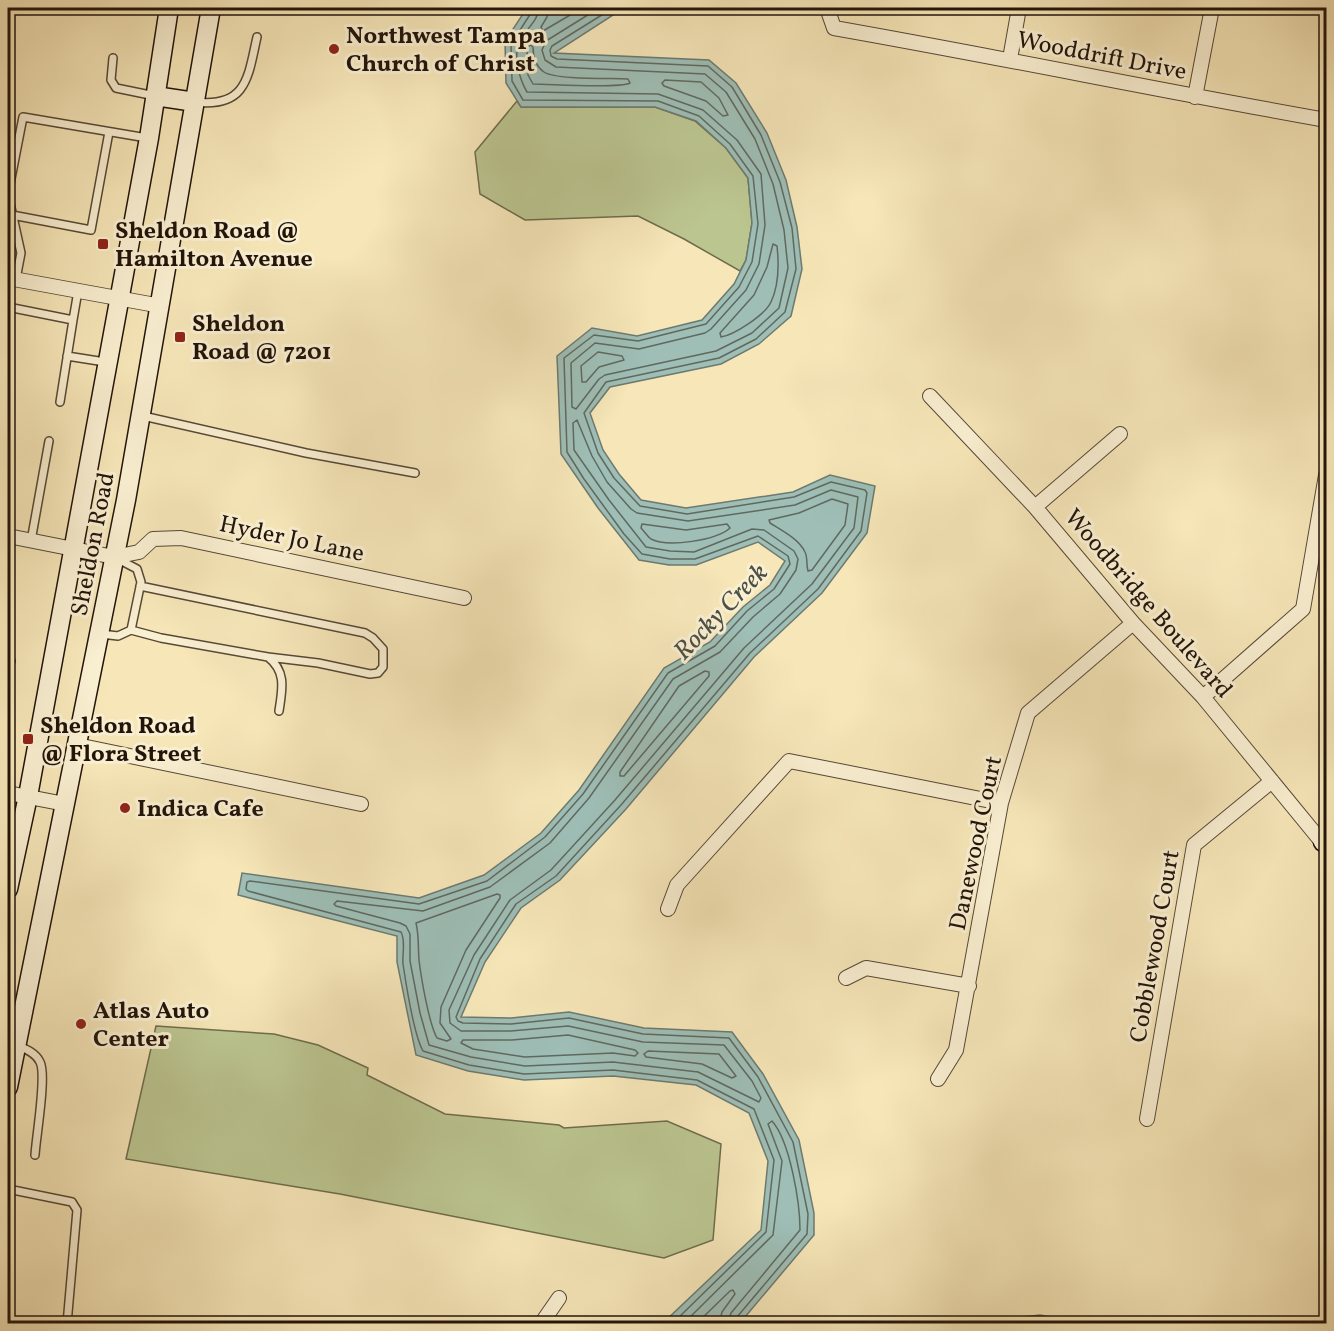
<svg xmlns="http://www.w3.org/2000/svg" width="1334" height="1331" font-family="Vollkorn,serif">
<rect width="100%" height="100%" fill="#f6e6b8"/>
<filter id="stains"><feTurbulence type="fractalNoise" baseFrequency=".00333" numOctaves="4"/><feColorMatrix values="0 0 0 0 .2 0 0 0 0 .09 0 0 0 0 .02 0 0 0 .5 -.17"/></filter>
<radialGradient id="worn" r=".72"><stop offset=".6" stop-color="#630" stop-opacity="0"/><stop offset="1" stop-color="#630" stop-opacity=".3"/></radialGradient>
<!-- green -->
<path fill="#bbc590" stroke="#6e6c4d" stroke-width="1.5" d="M 517,101 L 521,107 L 655,107 L 695,121 L 726,148 L 748,178 L 752,223 L 746,260 L 740,271 L 684,239 L 638,216 L 525,220 L 480,194 L 475,152 Z
M 156,1026 L 274,1034 L 318,1045 L 368,1068 L 367,1075 L 445,1114 L 559,1125 L 564,1128 L 667,1121 L 721,1144 L 713,1240 L 664,1258 L 340,1194 L 126,1159 Z"/>
<!-- water -->
<path fill="#9ebeb6" stroke="#6c7a71" stroke-width="1.5" d="M 527,8 L 624,8 L 554,53 L 709,60 L 736,83 L 767,133 L 786,180 L 797,227 L 802,269 L 791,316 L 759,344 L 721,364 L 610,387 L 590,413 L 603,450 L 619,474 L 641,500 L 686,508 L 793,492 L 830,475 L 875,486 L 867,533 L 822,593 L 754,657 L 626,809 L 560,880 L 521,908 L 485,962 L 461,1017 L 511,1018 L 569,1012 L 644,1028 L 732,1032 L 763,1074 L 799,1140 L 814,1213 L 814,1235 L 740,1323 L 663,1323 L 761,1230 L 768,1161 L 749,1113 L 696,1085 L 613,1076 L 524,1080 L 468,1071 L 416,1055 L 397,962 L 397,936 L 238,895 L 242,873 L 419,898 L 484,875 L 541,833 L 579,790 L 664,668 L 710,642 L 743,607 L 770,585 L 785,561 L 758,542 L 696,565 L 669,565 L 639,560 L 598,508 L 561,454 L 557,356 L 592,328 L 637,336 L 702,320 L 734,284 L 746,260 L 752,223 L 748,178 L 726,148 L 696,121 L 655,107 L 521,107 L 506,83 L 505,41 Z
M 1040,1315 L 1083,1323 L 972,1323 Z"/>
<g fill="none" stroke-linecap="round" stroke-linejoin="round">
<!-- shore -->
<path stroke="#606960" stroke-width="1.5" d="M 532,8 L 531,13 L 511,44 L 512,81 L 523,100 L 658,101 L 699,116 L 730,144 L 753,176 L 758,224 L 752,262 L 739,287 L 706,324 L 638,341 L 594,335 L 564,358 L 567,452 L 584,479 L 624,534 L 642,554 L 670,559 L 695,559 L 758,536 L 788,556 L 790,564 L 774,589 L 747,611 L 715,646 L 668,673 L 583,794 L 545,837 L 487,881 L 419,904 L 250,881 L 247,882 L 246,889 L 248,891 L 401,932 C 406,941 402,954 403,964 C 406,984 414,1035 423,1051 L 469,1065 L 524,1074 L 613,1070 L 697,1080 L 754,1109 L 774,1160 L 766,1232 L 672,1324
M 539,8 C 538,23 522,31 518,46 C 514,60 520,80 527,92 L 658,94 L 703,110 L 737,140 L 761,174 L 765,225 L 759,264 L 746,290 L 711,329 L 705,333 L 639,349 L 595,343 L 571,363 L 572,407 L 576,409 L 599,379 L 605,375 L 716,351 L 752,333 L 779,308 L 788,268 L 784,230 L 773,184 L 755,139 L 726,92 L 705,74 L 556,67 L 545,60 L 542,50 L 546,41 L 599,8
M 548,8 L 547,17 L 541,27 L 543,31 L 582,8
M 613,8 L 552,46 L 550,50 L 551,56 L 557,59 L 708,66 L 732,87 L 761,135 L 780,182 L 792,228 L 796,269 L 785,312 L 756,339 L 719,358 L 606,382 L 584,413 L 598,453 L 614,478 L 640,506 L 687,514 L 794,497 L 831,482 L 865,490 L 867,493 L 861,531 L 818,589 L 750,653 L 621,805 L 556,876 L 516,904 L 480,959 L 456,1017 L 458,1021 L 463,1023 L 511,1024 L 569,1018 L 643,1034 L 729,1038 L 758,1077 L 793,1142 L 808,1214 L 807,1234 L 737,1317 L 736,1324
M 530,45 L 533,47 C 533,57 535,66 544,72 C 556,80 611,78 628,79 L 630,83 C 618,89 551,84 533,84 L 528,75 L 527,48 Z
M 665,80 L 701,82 L 719,98 L 728,115 L 723,116 L 706,101 L 664,86 L 662,83 Z
M 773,244 L 777,246 C 779,264 779,285 771,302 C 765,315 734,335 721,337 L 720,333 L 754,295 L 767,267 Z
M 598,352 L 622,356 L 624,360 L 599,367 L 586,382 L 582,382 L 581,366 Z
M 577,420 L 592,456 L 607,482 L 631,509 L 637,513 L 688,521 L 795,505 L 831,490 L 858,497 L 854,528 L 812,584 L 744,648 L 615,800 L 551,870 L 510,900 L 474,955 L 449,1010 L 450,1023 L 461,1031 L 511,1031 L 568,1026 L 643,1042 L 724,1045 L 752,1081 L 761,1098 L 759,1102 L 698,1072 L 613,1062 L 525,1066 L 471,1057 L 429,1045 L 420,1013 L 410,961 L 410,934 L 406,926 L 400,923 L 336,906 L 334,904 L 337,901 L 423,911 L 490,887 L 550,843 L 589,798 L 673,679 L 720,652 L 753,617 L 780,594 L 796,570 L 798,559 L 794,551 L 764,530 L 752,529 L 694,552 L 670,551 L 646,547 L 609,500 L 574,450 L 573,423 Z
M 832,499 L 848,504 L 845,525 L 812,570 L 808,571 C 806,565 808,558 805,552 C 799,539 781,530 770,523 L 769,520 L 799,513 Z
M 642,524 L 686,530 L 727,524 L 730,528 C 717,540 668,548 651,539 C 648,537 644,531 641,528 Z
M 705,671 L 709,672 L 709,676 L 624,776 L 620,776 L 620,772 L 679,686 Z
M 497,894 L 500,895 L 500,898 L 466,950 L 441,1007 L 440,1023 L 451,1039 L 447,1041 L 437,1038 C 429,1024 421,977 419,960 C 418,947 419,935 416,923 Z
M 568,1035 L 635,1050 L 638,1053 L 635,1056 L 613,1053 L 525,1057 L 473,1049 L 461,1043 L 463,1040 L 512,1040 Z
M 648,1051 L 719,1054 L 736,1076 L 732,1078 L 702,1064 L 646,1057 L 644,1054 Z
M 683,1324 L 773,1235 L 782,1161 L 768,1124 L 772,1121 C 790,1141 800,1203 800,1230 L 731,1313 L 728,1324
M 696,1324 L 730,1291 L 733,1290 L 735,1294 L 722,1312 L 719,1324"/>
<!-- lane casing -->
<g stroke="#574836" stroke-width="10">
<path id="lane" d="M 111,8 L 121,9
M 113,58 L 111,80 L 116,88 L 155,96
M 195,102 C 247,108 248,77 257,37
M 12,215 L 91,230 L 109,132
M 16,279 L 21,253 L 8,194 L 23,117 L 147,138
M 8,307 L 73,320 L 78,291
M 67,356 L 105,362
M 60,402 L 73,320
M 143,416 L 306,453 L 415,473
M 31,541 L 49,441
M 140,586 L 365,633 L 373,638 L 383,649 L 383,667 L 378,673 L 370,674 L 318,663 L 268,657
M 131,630 L 161,638 L 268,657 C 287,672 282,690 279,711
M 101,634 L 118,636 L 131,630 L 141,582 L 137,569 L 116,558
M 8,661 L 11,661
M 18,1046 C 26,1049 36,1053 40,1062 C 47,1075 36,1137 35,1155
M 8,1189 L 72,1202 L 77,1210 L 67,1324"/>
</g>
<!-- street casing -->
<g stroke="#574836" stroke-width="16">
<path id="street" d="M 827,8 L 834,28 C 999,57 1162,91 1326,120
M 1010,59 L 1019,8
M 1195,97 L 1212,8
M 8,278 L 161,306
M 930,396 L 1035,507 L 1133,623 L 1203,697 L 1326,847
M 1035,507 L 1120,434
M 8,536 L 114,557 L 139,552 L 153,539 L 181,538 L 464,598
M 1203,697 L 1303,609 L 1326,475
M 77,745 L 361,804
M 8,793 L 65,804
M 668,909 L 677,885 L 789,761 L 1001,803
M 846,978 L 866,968 L 969,986
M 938,1079 L 956,1050 L 1001,803 L 1028,713 L 1133,623
M 1147,1119 L 1194,845 L 1272,781
M 541,1324 L 559,1298"/>
</g>
<!-- secondary casing -->
<g stroke="#22140a" stroke-width="21">
<path id="secondary" d="M 155,96 L 195,102
M 1323,842 L 1326,839
M 8,889 L 28,796 L 149,138 L 169,8
M 8,1087 L 126,500 L 211,8"/>
</g>
<!-- lane -->
<use href="#lane" stroke="#f9efd1" stroke-width="7"/>
<!-- street -->
<use href="#street" stroke="#f9efd1" stroke-width="14"/>
<!-- secondary -->
<use href="#secondary" stroke="#f9efd1" stroke-width="18"/>
</g>
<!-- markers -->
<g fill="#8f2418" stroke="#f9efd1" stroke-width="2">
<circle cx="334" cy="49" r="6"/>
<rect x="97" y="238" width="12" height="12" rx="3"/>
<rect x="174" y="331" width="12" height="12" rx="3"/>
<rect x="22" y="733" width="12" height="12" rx="3"/>
<circle cx="125" cy="808" r="6"/>
<circle cx="81" cy="1024" r="6"/>
</g>
<g text-anchor="middle" stroke-width="6" stroke-linejoin="round" paint-order="stroke">
<!-- poi labels -->
<g font-size="24" font-weight="bold" fill="#22140a" stroke="#f9efd1" text-anchor="start">
<text x="346" y="43">Northwest Tampa<tspan x="346" dy="28">Church of Christ</tspan></text>
<text x="115" y="238">Sheldon Road @<tspan x="115" dy="28">Hamilton Avenue</tspan></text>
<text x="192" y="331">Sheldon<tspan x="192" dy="28">Road @ 7201</tspan></text>
<text x="40" y="733">Sheldon Road<tspan x="40" dy="28">@ Flora Street</tspan></text>
<text x="137" y="816">Indica Cafe</text>
<text x="93" y="1018">Atlas Auto<tspan x="93" dy="28">Center</tspan></text>
</g>
<!-- street labels -->
<g font-size="24" fill="#22140a" stroke="#f9efd1">
<text transform="translate(1102 55) rotate(11)" y="8">Wooddrift Drive</text>
<text transform="translate(292 538) rotate(12)" y="8">Hyder Jo Lane</text>
<text transform="translate(92 544) rotate(-79)" y="8">Sheldon Road</text>
<text transform="translate(1149 603) rotate(49)" y="8">Woodbridge Boulevard</text>
<text transform="translate(975 843) rotate(-78)" y="8">Danewood Court</text>
<text transform="translate(1154 946) rotate(-80)" y="8">Cobblewood Court</text>
</g>
<!-- water labels -->
<g font-size="26" font-style="italic" fill="#4d5046" stroke="#f9efd1">
<text transform="translate(720 611) rotate(-46)" y="9">Rocky Creek</text>
</g>
</g>
<!-- margin -->
<rect width="1334" height="1331" fill="none" stroke="#f6e6b8" stroke-width="30"/>
<rect x="9" y="9" width="1316" height="1313" fill="none" stroke="#22140a" stroke-width="3"/>
<rect x="15" y="15" width="1304" height="1301" fill="none" stroke="#22140a" stroke-width="1.5"/>
<rect width="100%" height="100%" filter="url(#stains)"/>
<rect width="100%" height="100%" fill="url(#worn)"/>
</svg>
